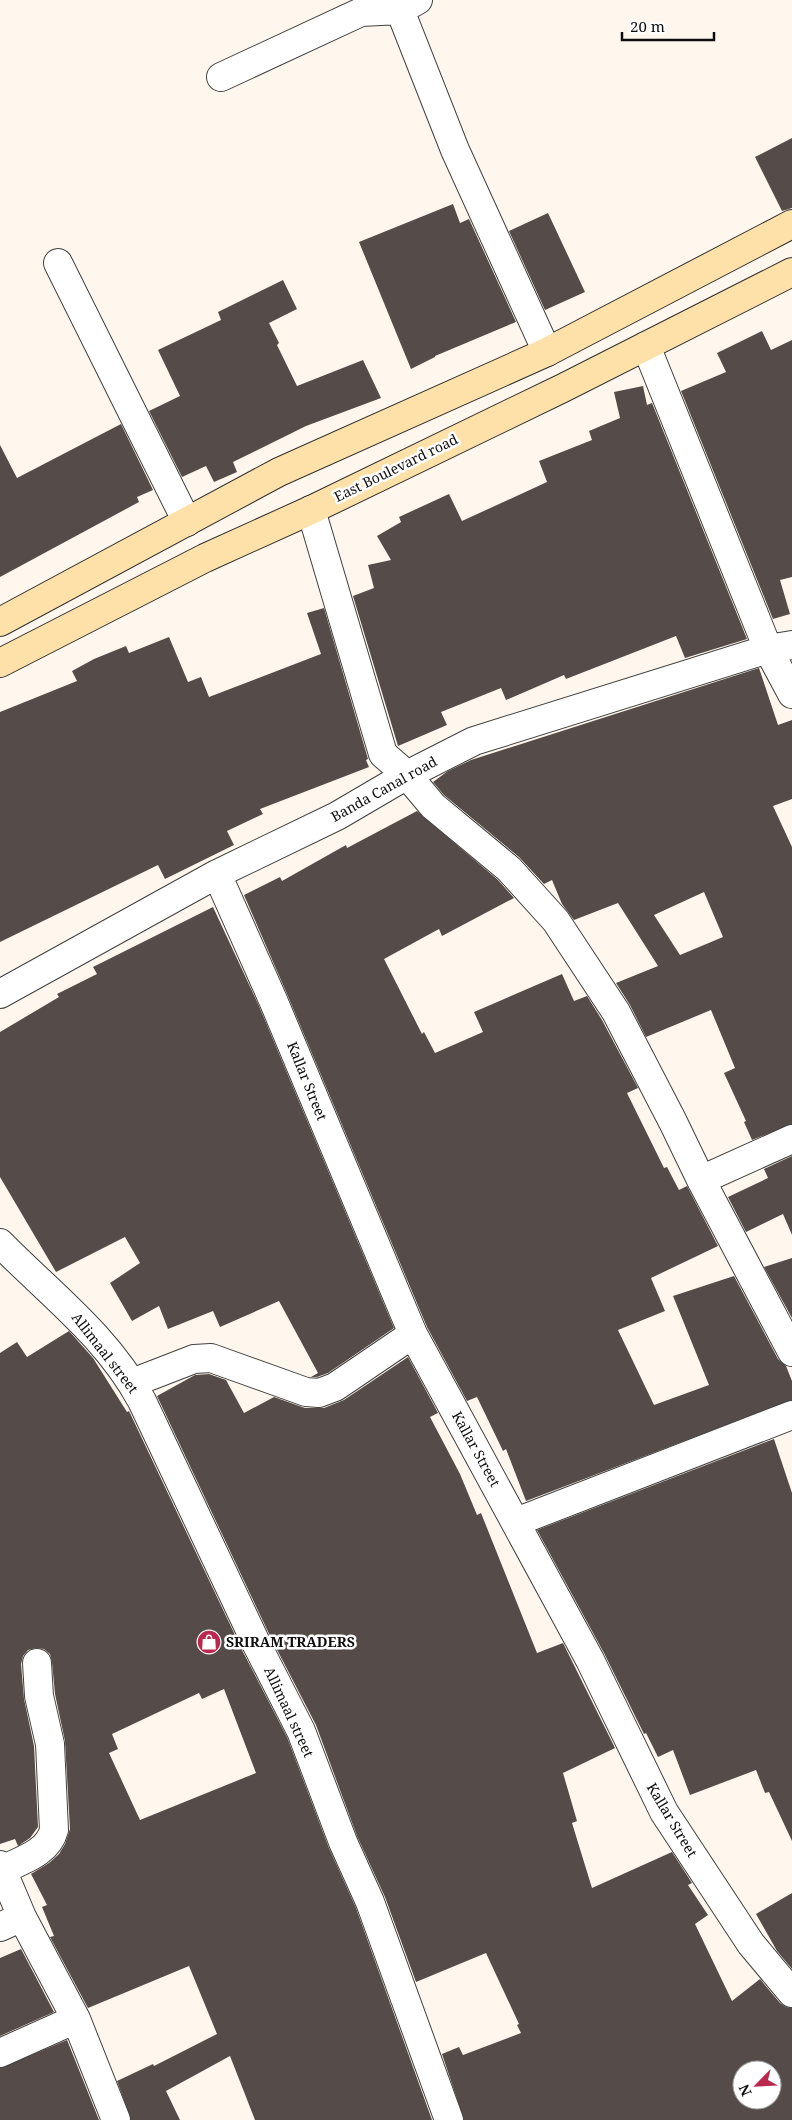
<svg xmlns="http://www.w3.org/2000/svg" width="792" height="2120" font-family="'Noto Serif',serif">
<rect width="100%" height="100%" fill="#fff7ed"/>
<!-- building -->
<path fill="#554b49" fill-rule="evenodd" d="M 792,138 L 792,208 L 782,211 L 755,157 Z
M 453,204 L 460,223 L 469,219 L 516,322 L 435,356 L 435,357 L 411,369 L 359,242 Z
M 548,213 L 585,292 L 545,310 L 509,231 Z
M 283,280 L 297,309 L 269,323 L 279,343 L 277,345 L 297,386 L 363,360 L 381,398 L 306,426 L 233,462 L 237,472 L 214,482 L 206,466 L 182,477 L 149,411 L 180,396 L 158,350 L 221,320 L 218,312 Z
M 762,331 L 771,350 L 792,340 L 792,577 L 780,580 L 790,614 L 773,619 L 681,391 L 726,372 L 717,353 Z
M 643,386 L 647,405 L 652,403 L 747,639 L 685,658 L 676,636 L 566,679 L 564,675 L 506,700 L 501,688 L 441,712 L 447,725 L 398,746 L 353,596 L 374,588 L 368,565 L 391,560 L 377,536 L 401,522 L 399,517 L 449,494 L 462,521 L 547,482 L 539,461 L 592,440 L 589,431 L 620,418 L 614,392 Z
M 121,424 L 153,490 L 137,497 L 139,502 L 0,577 L 0,445 L 17,478 Z
M 324,608 L 368,759 L 366,760 L 369,767 L 260,809 L 263,814 L 227,831 L 234,845 L 165,879 L 158,865 L 0,942 L 0,712 L 77,681 L 72,671 L 94,659 L 126,646 L 129,653 L 169,637 L 188,682 L 201,677 L 209,697 L 321,654 L 307,613 Z
M 759,668 L 778,725 L 792,720 L 792,799 L 773,806 L 792,847 L 792,1124 L 752,1140 L 744,1122 L 746,1121 L 724,1073 L 735,1068 L 711,1010 L 646,1037 L 630,1005 L 616,983 L 658,966 L 618,903 L 574,920 L 562,904 L 552,880 L 544,884 L 519,857 L 444,795 L 433,782 L 448,771 L 471,760 ZM 704,892 L 723,937 L 680,955 L 654,915 Z
M 417,811 L 498,880 L 514,898 L 442,936 L 439,929 L 384,959 L 422,1034 L 424,1032 L 435,1053 L 483,1032 L 474,1012 L 562,974 L 574,1001 L 587,996 L 602,1020 L 638,1088 L 627,1093 L 664,1168 L 667,1167 L 679,1190 L 687,1186 L 718,1246 L 651,1278 L 665,1311 L 618,1330 L 654,1405 L 709,1385 L 673,1296 L 734,1276 L 778,1359 L 786,1366 L 792,1381 L 792,1400 L 526,1501 L 506,1449 L 503,1451 L 477,1397 L 467,1401 L 427,1327 L 287,994 L 244,895 L 280,877 L 282,881 L 346,845 L 347,848 Z
M 213,907 L 259,1006 L 394,1328 L 328,1373 L 317,1377 L 311,1377 L 318,1373 L 279,1301 L 220,1327 L 213,1311 L 168,1329 L 159,1306 L 132,1321 L 110,1283 L 140,1263 L 125,1237 L 56,1272 L 0,1177 L 0,1032 L 59,997 L 57,994 L 97,974 L 93,967 Z
M 792,1156 L 792,1235 L 783,1214 L 746,1232 L 728,1197 L 768,1178 L 764,1169 Z
M 792,1258 L 792,1318 L 764,1267 Z
M 69,1331 L 93,1358 L 127,1412 L 129,1411 L 243,1652 L 287,1737 L 329,1848 L 356,1908 L 432,2120 L 255,2120 L 230,2056 L 166,2091 L 180,2120 L 131,2120 L 117,2081 L 153,2064 L 154,2066 L 217,2034 L 189,1966 L 88,2008 L 50,1937 L 54,1936 L 42,1907 L 47,1905 L 31,1874 L 49,1863 L 59,1854 L 65,1844 L 70,1829 L 65,1741 L 55,1694 L 52,1662 L 50,1654 L 44,1649 L 36,1648 L 28,1650 L 23,1656 L 21,1664 L 24,1699 L 34,1746 L 38,1827 L 30,1838 L 18,1846 L 15,1839 L 0,1844 L 0,1353 L 17,1342 L 27,1357 ZM 224,1689 L 256,1773 L 140,1820 L 109,1753 L 118,1749 L 112,1734 L 199,1693 L 202,1699 Z
M 408,1357 L 438,1413 L 430,1417 L 460,1474 L 477,1515 L 481,1513 L 537,1653 L 563,1643 L 615,1748 L 563,1773 L 577,1821 L 572,1823 L 592,1888 L 672,1852 L 692,1883 L 688,1885 L 708,1915 L 695,1924 L 732,2001 L 760,1979 L 780,2003 L 786,2007 L 792,2008 L 792,2120 L 464,2120 L 442,2054 L 459,2047 L 463,2055 L 521,2033 L 517,2025 L 519,2024 L 486,1953 L 416,1982 L 385,1897 L 357,1836 L 316,1725 L 271,1638 L 157,1396 L 195,1375 L 209,1374 L 226,1380 L 244,1413 L 274,1397 L 305,1408 L 324,1408 L 344,1400 ZM 742,2070 L 772,2070 L 772,2100 L 742,2100 Z
M 774,1439 L 792,1493 L 792,1841 L 769,1792 L 765,1793 L 756,1770 L 690,1795 L 673,1750 L 658,1757 L 646,1733 L 644,1734 L 604,1653 L 537,1530 Z
M 792,1893 L 792,1969 L 777,1951 L 756,1914 Z
M 21,1949 L 54,2012 L 0,2036 L 0,1958 Z
M 67,2040 L 99,2120 L 0,2120 L 0,2068 Z"/>
<g fill="none" stroke-linecap="round" stroke-linejoin="round">
<!-- minor casing -->
<g stroke="#404040" stroke-width="30">
<path id="minor" d="M 396,0 L 455,150 L 547,352
M 221,77 L 361,12 L 400,10 L 418,0
M 58,263 L 187,522
M 646,346 L 768,649 L 792,694
M 311,510 L 383,754 L 407,775 L 433,806 L 509,869 L 556,921 L 616,1012 L 673,1122 L 701,1180 L 792,1352
M 217,874 L 273,1000 L 413,1334 L 590,1660 L 664,1812 L 751,1944 L 792,1993
M 0,994 L 217,874 L 337,816 L 407,775 L 474,741 L 768,649 L 792,645
M 701,1180 L 792,1139
M 0,1243 C 50,1294 107,1336 142,1401 L 257,1645 L 301,1731 L 343,1842 L 370,1902 L 449,2120
M 132,1383 L 194,1359 L 211,1358 L 306,1392 L 319,1393 L 335,1387 L 413,1334
M 516,1522 L 792,1415
M 0,1865 L 22,1917 L 76,2019 L 116,2120
M 2,1870 C 22,1860 48,1853 54,1830 L 50,1744 L 39,1696 L 37,1663
M 0,1927 L 22,1917
M 0,2053 L 76,2019"/>
</g>
<!-- secondary casing -->
<g stroke="#2f2f2f" stroke-width="30">
<path id="secondary" d="M 0,622 L 279,472 L 547,352 L 792,224
M 0,663 L 205,558 L 311,510 L 563,388 L 792,272"/>
</g>
<!-- minor -->
<use href="#minor" stroke="#fff" stroke-width="28"/>
<!-- secondary -->
<use href="#secondary" stroke="#fee1a9" stroke-width="28"/>
</g>
<!-- icons -->
<defs>
<g id="shop-disc" transform="scale(1.25)"><circle r="9.5" fill="#bb274f" stroke="#fff"/><path d="M-5-2.5h2.3a2.7 3.5 0 0 1 5.4 0H5L5.5 6h-11ZM-1.5-2.5h3a1.5 2.3 0 0 0-3 0Z" fill="#fff"/></g>
</defs>
<g fill-rule="evenodd">
<use href="#shop-disc" x="209" y="1642"/>
</g>
<g text-anchor="middle" stroke-width="5" stroke-linejoin="round" paint-order="stroke">
<!-- street labels -->
<g font-size="14" fill="#0d0d0d" stroke="#fff">
<text transform="translate(396 468) rotate(-26)" y="5">East Boulevard road</text>
<text transform="translate(384 789) rotate(-29)" y="5">Banda Canal road</text>
<text transform="translate(307 1081) rotate(68)" y="5">Kallar Street</text>
<text transform="translate(105 1353) rotate(52)" y="5">Allimaal street</text>
<text transform="translate(476 1449) rotate(61)" y="5">Kallar Street</text>
<text transform="translate(289 1712) rotate(65)" y="5">Allimaal street</text>
<text transform="translate(672 1820) rotate(59)" y="5">Kallar Street</text>
</g>
<!-- poi labels -->
<g font-size="14" font-weight="bold" fill="#0d0d0d" stroke="#fff" text-anchor="start">
<text x="226" y="1647">SRIRAM TRADERS</text>
</g>
</g>
<!-- north arrow -->
<g transform="translate(757 2085) rotate(246)"><circle r="24" fill="#ffffff" stroke="#9e9e9e"/>
<path d="M0-4L9 19L0 12L-9 19Z" fill="#bb274f"/>
<text y="-8" font-size="14" font-weight="bold" text-anchor="middle" fill="#0d0d0d">N</text>
</g>
<!-- scale -->
<path d="M622 32v8h92v-8" fill="none" stroke="#0d0d0d" stroke-width="2.5"/>
<text x="630" y="32" font-size="15" fill="#0d0d0d" stroke="#ffffff" stroke-width="4" paint-order="stroke">20 m</text>
</svg>
